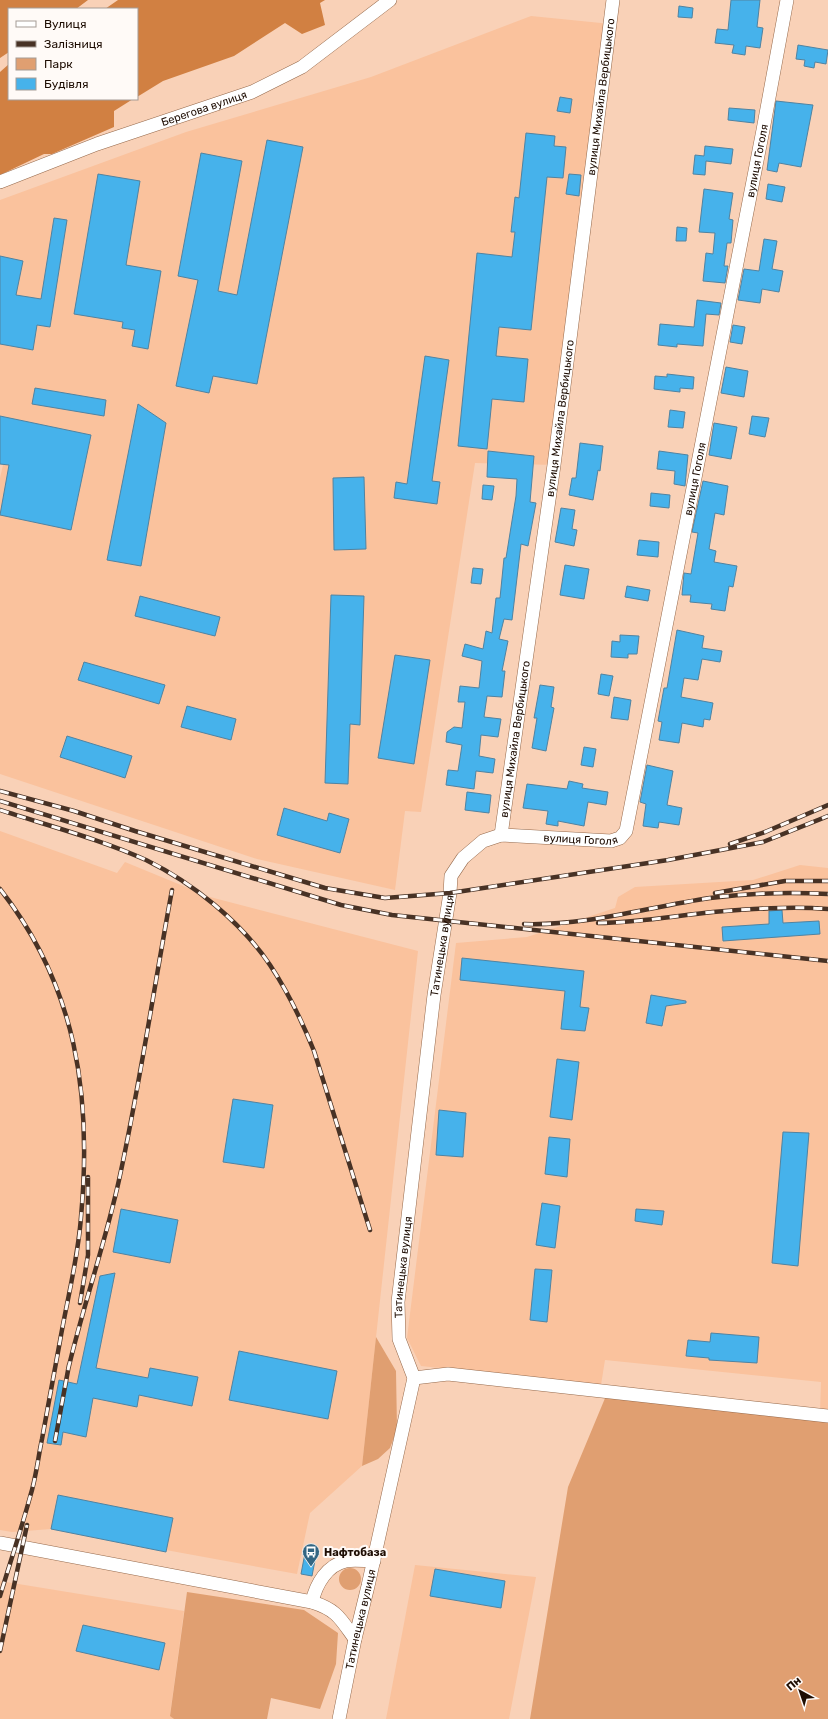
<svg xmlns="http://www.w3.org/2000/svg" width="828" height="1719" font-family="Rubik,sans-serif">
<rect width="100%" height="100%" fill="#f9d1b7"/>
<!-- built -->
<path fill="#fac29d" d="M 531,16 L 611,24 L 554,465 L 475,463 L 421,812 L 405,811 L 395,890 L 257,859 L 0,774 L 0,478 L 3,465 L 0,464 L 0,200 L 186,132 L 371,77 Z
M 0,831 L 117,873 L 125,862 L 210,897 L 418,951 L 362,1466 L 310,1513 L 297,1574 L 51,1529 L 12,1532 L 0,1530 Z
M 800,865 L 828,868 L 828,1413 L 820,1412 L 821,1382 L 605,1360 L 601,1385 L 421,1366 L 407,1338 L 456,943 L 527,937 L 615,908 L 618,897 L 635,887 L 753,880 Z
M 415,1565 L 536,1577 L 509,1719 L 386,1719 Z
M 0,1581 L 184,1611 L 170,1715 L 174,1719 L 0,1719 Z"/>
<!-- green -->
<path fill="#e09f71" d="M 376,1337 L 396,1371 L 397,1429 L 390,1448 L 378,1459 L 362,1466 Z
M 608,1391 L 828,1414 L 828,1719 L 530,1719 L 568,1487 Z
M339 1579a11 11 0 1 1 22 0a11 11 0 1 1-22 0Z
M 187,1592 L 304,1610 L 338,1633 L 336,1664 L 320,1709 L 271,1698 L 267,1719 L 174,1719 L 170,1716 Z"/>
<!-- forest -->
<path fill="#d18042" d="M 0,0 L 88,0 L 76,9 L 9,9 L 9,52 L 0,58 Z
M 118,0 L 325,0 L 320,3 L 325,25 L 302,34 L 285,23 L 234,56 L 163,81 L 137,97 L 137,9 L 105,9 Z
M 9,64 L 9,99 L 133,99 L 114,111 L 114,127 L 52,154 L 44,154 L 0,175 L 0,72 Z"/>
<!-- building -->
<path fill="#46b2eb" stroke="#5083a1" d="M 731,0 L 760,0 L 757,27 L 763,28 L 760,48 L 746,46 L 745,55 L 732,53 L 734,45 L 715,43 L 717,29 L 728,30 Z
M 679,6 L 693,8 L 692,18 L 678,17 Z
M 798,45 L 828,50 L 826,64 L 815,62 L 814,68 L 804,66 L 805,60 L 796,59 Z
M 560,97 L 572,99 L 570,113 L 557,111 Z
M 776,101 L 813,105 L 801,167 L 779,163 L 777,172 L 767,170 Z
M 729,108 L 755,110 L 754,123 L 728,120 Z
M 526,133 L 555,136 L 554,146 L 566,147 L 563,178 L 547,177 L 531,330 L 499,327 L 496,356 L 528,359 L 524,402 L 492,399 L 487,449 L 458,446 L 477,253 L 512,257 L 515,232 L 511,232 L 515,197 L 519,198 Z
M 267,140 L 303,147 L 257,384 L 213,376 L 209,393 L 176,386 L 198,280 L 178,276 L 201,153 L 242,161 L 218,291 L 237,295 Z
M 705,146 L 733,149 L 731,164 L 706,161 L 705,175 L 693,174 L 695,155 L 704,156 Z
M 98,174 L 140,181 L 126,265 L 161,271 L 148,349 L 132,346 L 135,330 L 122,328 L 123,322 L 74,314 Z
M 569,174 L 581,175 L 579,196 L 566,194 Z
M 768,184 L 785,187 L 782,202 L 766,199 Z
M 704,189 L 733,193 L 729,219 L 733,220 L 731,243 L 727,243 L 724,266 L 728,266 L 725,283 L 703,281 L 706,253 L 713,254 L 715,233 L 699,232 Z
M 54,218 L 67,220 L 50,327 L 37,325 L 33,350 L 0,344 L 0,256 L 23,261 L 16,295 L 41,299 Z
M 677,227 L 687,228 L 686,241 L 676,241 Z
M 764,239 L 777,241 L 772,269 L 783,271 L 779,292 L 762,289 L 760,303 L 738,300 L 744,269 L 759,271 Z
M 697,300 L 721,303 L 719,315 L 706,314 L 703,346 L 677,344 L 677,347 L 658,345 L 660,324 L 694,327 Z
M 733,325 L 745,327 L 742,344 L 730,342 Z
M 425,356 L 449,360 L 432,481 L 440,482 L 437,504 L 394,498 L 396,482 L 407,484 Z
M 726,367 L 748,371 L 744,397 L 721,393 Z
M 667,374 L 694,377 L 693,389 L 680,388 L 680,392 L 654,389 L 655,376 L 667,377 Z
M 35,388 L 106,400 L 104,416 L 32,404 Z
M 138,404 L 166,423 L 141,566 L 107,560 Z
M 670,410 L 685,412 L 683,428 L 668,427 Z
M 0,416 L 91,435 L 71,530 L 0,515 L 9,465 L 0,464 Z
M 752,416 L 769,418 L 765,437 L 749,434 Z
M 714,423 L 737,427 L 731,459 L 709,455 Z
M 580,443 L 603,446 L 600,471 L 598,470 L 593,500 L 569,495 L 572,478 L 576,478 Z
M 488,451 L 534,456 L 530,502 L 536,503 L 528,546 L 521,544 L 512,620 L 504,619 L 499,639 L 508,641 L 502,671 L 505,671 L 502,697 L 487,696 L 484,717 L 501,719 L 498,737 L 481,735 L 479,756 L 495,759 L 493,773 L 476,771 L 474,789 L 446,785 L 448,770 L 458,771 L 462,745 L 446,742 L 447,732 L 454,727 L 462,728 L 465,702 L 458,702 L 460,686 L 479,688 L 482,661 L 462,656 L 465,644 L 483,649 L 486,631 L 492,633 L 496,598 L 500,598 L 504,558 L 506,558 L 516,496 L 517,479 L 487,477 Z
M 659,451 L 688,455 L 685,486 L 674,484 L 675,471 L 657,469 Z
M 364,477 L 366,549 L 334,550 L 333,478 Z
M 703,481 L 728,486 L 724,515 L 715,513 L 709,549 L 716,551 L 714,562 L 737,566 L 733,587 L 729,586 L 725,611 L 711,609 L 712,604 L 690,602 L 691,595 L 682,595 L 684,573 L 691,574 L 698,533 L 692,532 Z
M 483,485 L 494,486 L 492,500 L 482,499 Z
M 651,493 L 670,495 L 669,508 L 650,506 Z
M 561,508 L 575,510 L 572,529 L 577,530 L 574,546 L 555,542 Z
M 639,540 L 659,542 L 658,557 L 637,555 Z
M 565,565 L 589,569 L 584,599 L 560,595 Z
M 473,568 L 483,569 L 481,584 L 471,583 Z
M 627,586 L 650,590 L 648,601 L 625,597 Z
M 331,595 L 364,596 L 360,725 L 350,724 L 348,784 L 325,783 Z
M 140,596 L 220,617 L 215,636 L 135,616 Z
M 677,630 L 704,636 L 702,648 L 722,651 L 720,662 L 702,659 L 698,680 L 684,678 L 681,697 L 713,703 L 710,720 L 704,719 L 703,727 L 682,723 L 679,743 L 659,740 L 662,722 L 658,721 L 664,688 L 667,688 Z
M 620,635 L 639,636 L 637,654 L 628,654 L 628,658 L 611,657 L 612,641 L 620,642 Z
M 395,655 L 430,660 L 414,764 L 378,758 Z
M 84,662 L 165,685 L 159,704 L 78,680 Z
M 601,674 L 613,676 L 609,696 L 598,694 Z
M 540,685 L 554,687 L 551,707 L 554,708 L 546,751 L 532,748 L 537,718 L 534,718 Z
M 614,697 L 631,700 L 628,720 L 611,718 Z
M 187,706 L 236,719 L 231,740 L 181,727 Z
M 67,736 L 132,756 L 125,778 L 60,757 Z
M 584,747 L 596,749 L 593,767 L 581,765 Z
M 647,765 L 673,771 L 667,805 L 682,808 L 679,825 L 659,822 L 658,828 L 643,826 L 646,804 L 640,802 Z
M 569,781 L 583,784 L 582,788 L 608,792 L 606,805 L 588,802 L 584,826 L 558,821 L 558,826 L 546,824 L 548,811 L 523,808 L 527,784 L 567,789 Z
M 467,792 L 491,795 L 489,813 L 465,810 Z
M 284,808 L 327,821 L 329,813 L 349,819 L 340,853 L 277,835 Z
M 782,910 L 783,923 L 819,921 L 820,934 L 723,941 L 722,927 L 769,924 L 769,911 Z
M 462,958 L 584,971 L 580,1007 L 589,1008 L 585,1031 L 561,1029 L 565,991 L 460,980 Z
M 651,995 L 686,1001 L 686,1003 L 666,1006 L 662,1026 L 646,1023 Z
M 557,1059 L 579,1062 L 572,1120 L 550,1117 Z
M 233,1099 L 273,1105 L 264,1168 L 223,1162 Z
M 439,1110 L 466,1113 L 463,1157 L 436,1155 Z
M 783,1132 L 809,1133 L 798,1266 L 772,1263 Z
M 549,1137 L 570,1139 L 567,1177 L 545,1174 Z
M 542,1203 L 560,1206 L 555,1248 L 536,1245 Z
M 121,1209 L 178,1220 L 170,1263 L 113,1252 Z
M 636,1209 L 664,1211 L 662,1225 L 635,1221 Z
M 535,1269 L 552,1270 L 547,1322 L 530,1320 Z
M 115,1273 L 96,1368 L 148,1378 L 150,1368 L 198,1377 L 192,1406 L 139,1395 L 137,1407 L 93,1398 L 86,1437 L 63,1432 L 61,1445 L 47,1443 L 59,1380 L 77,1384 L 100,1276 Z
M 711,1333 L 759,1337 L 757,1363 L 709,1360 L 709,1358 L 686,1356 L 688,1340 L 710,1342 Z
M 239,1351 L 337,1371 L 328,1419 L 229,1400 Z
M 58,1495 L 173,1518 L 166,1552 L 51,1529 Z
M 305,1553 L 316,1555 L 312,1576 L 301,1574 Z
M 435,1569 L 505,1581 L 501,1608 L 430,1596 Z
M 83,1625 L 165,1643 L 159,1670 L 76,1651 Z"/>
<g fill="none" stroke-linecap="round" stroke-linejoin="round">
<!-- minor casing -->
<g stroke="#95694b" stroke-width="14">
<g id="minor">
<path id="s1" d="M 0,182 L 97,144 L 252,92 L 302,67 L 390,0"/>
<path id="s2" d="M 501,835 L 554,465 L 613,0"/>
<path d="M 414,1378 L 448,1374 L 828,1416"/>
<path d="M 0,1543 L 312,1602 C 337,1610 340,1618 355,1639"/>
<path d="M 312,1602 C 316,1584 327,1565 346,1561 C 354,1559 365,1561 374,1561"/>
<path id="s3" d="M 339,1719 L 355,1639 L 368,1586 L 414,1378 L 399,1339 L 398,1302 L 434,995 L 450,893 L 451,876 L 463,858 L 483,841 L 501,835 L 611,841 L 620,838 L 626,831 L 763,130 L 787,0"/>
</g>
</g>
<!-- minor -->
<use href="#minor" stroke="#fff" stroke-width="13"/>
<!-- rail casing -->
<g stroke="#483225" stroke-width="4.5">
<path id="rail" d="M 0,791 L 74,811 L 135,831 L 325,888 L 385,898 L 450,893 L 668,860 L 763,842 L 828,816
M 0,801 L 341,905 L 392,915 L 828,961
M 0,810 C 49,826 100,839 146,860 C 193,883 241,922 270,965 C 288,992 302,1021 314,1051 L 370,1230
M 730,844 L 765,832 L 828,805
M 0,889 C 77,987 92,1096 81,1217 C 78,1259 67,1300 60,1341 C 54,1374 48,1406 42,1439 C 38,1458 36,1478 30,1497 C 21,1530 10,1563 0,1596
M 715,893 L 785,881 L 828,881
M 598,923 C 636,923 674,916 713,912 C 751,909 790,906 828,909
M 524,924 C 587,926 648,907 710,898 C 749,893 788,892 828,894
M 80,1303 L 88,1255 L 88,1177
M 68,1370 C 83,1306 105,1244 119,1180 C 140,1084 154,987 172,890
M 55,1441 L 69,1365
M 0,1651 L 27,1525"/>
</g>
<!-- rail -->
<use href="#rail" stroke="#fffaf7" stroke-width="3" stroke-dasharray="9" stroke-linecap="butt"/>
</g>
<!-- icons -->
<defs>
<g id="bus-pin" transform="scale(0.9)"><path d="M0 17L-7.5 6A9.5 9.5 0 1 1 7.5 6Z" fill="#336683" stroke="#fffaf7"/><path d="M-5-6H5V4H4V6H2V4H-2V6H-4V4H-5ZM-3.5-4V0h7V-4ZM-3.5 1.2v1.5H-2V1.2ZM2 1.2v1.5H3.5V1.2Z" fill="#fff"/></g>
</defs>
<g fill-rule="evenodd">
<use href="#bus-pin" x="311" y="1552"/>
</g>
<g text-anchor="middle" stroke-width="4" stroke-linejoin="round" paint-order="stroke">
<!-- street labels -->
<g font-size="11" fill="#1e0d03" stroke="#fffaf7">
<text dy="4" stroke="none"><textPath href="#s2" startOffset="745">вулиця Михайла Вербицького</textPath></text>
<text dy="4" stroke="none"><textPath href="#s1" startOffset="217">Берегова вулиця</textPath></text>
<text dy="4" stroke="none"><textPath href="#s3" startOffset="1736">вулиця Гоголя</textPath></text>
<text dy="4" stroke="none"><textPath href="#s2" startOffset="421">вулиця Михайла Вербицького</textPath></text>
<text dy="4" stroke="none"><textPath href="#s3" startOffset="1412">вулиця Гоголя</textPath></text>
<text dy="4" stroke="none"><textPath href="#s2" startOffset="97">вулиця Михайла Вербицького</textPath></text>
<text dy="4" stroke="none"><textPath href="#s3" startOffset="1004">вулиця Гоголя</textPath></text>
<text dy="4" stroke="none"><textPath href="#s3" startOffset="787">Татинецька вулиця</textPath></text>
<text dy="4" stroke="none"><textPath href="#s3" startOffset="463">Татинецька вулиця</textPath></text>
<text dy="4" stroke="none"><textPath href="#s3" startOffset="102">Татинецька вулиця</textPath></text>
</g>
<!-- poi labels -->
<g font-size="11" font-weight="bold" fill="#1e0d03" stroke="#fffaf7" text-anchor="start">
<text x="324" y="1556">Нафтобаза</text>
</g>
</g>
<!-- legend -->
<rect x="8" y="8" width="130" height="92" fill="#fffaf7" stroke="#a59b95"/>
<rect x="16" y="21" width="20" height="6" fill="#ffffff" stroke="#a59b95"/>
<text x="44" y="28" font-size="12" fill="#1e0d03">Вулиця</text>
<rect x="16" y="41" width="20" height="6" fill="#483225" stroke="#a59b95"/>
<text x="44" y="48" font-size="12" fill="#1e0d03">Залізниця</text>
<rect x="16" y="58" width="20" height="12" fill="#e09f71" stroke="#a59b95"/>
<text x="44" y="68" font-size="12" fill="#1e0d03">Парк</text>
<rect x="16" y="78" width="20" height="12" fill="#46b2eb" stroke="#a59b95"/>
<text x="44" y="88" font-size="12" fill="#1e0d03">Будівля</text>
<!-- north arrow -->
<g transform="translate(800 1691) rotate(320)" stroke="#fffaf7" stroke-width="3" paint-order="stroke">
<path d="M0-3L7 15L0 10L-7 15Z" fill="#1e0d03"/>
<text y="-6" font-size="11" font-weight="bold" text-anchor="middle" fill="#1e0d03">Пн</text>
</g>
</svg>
